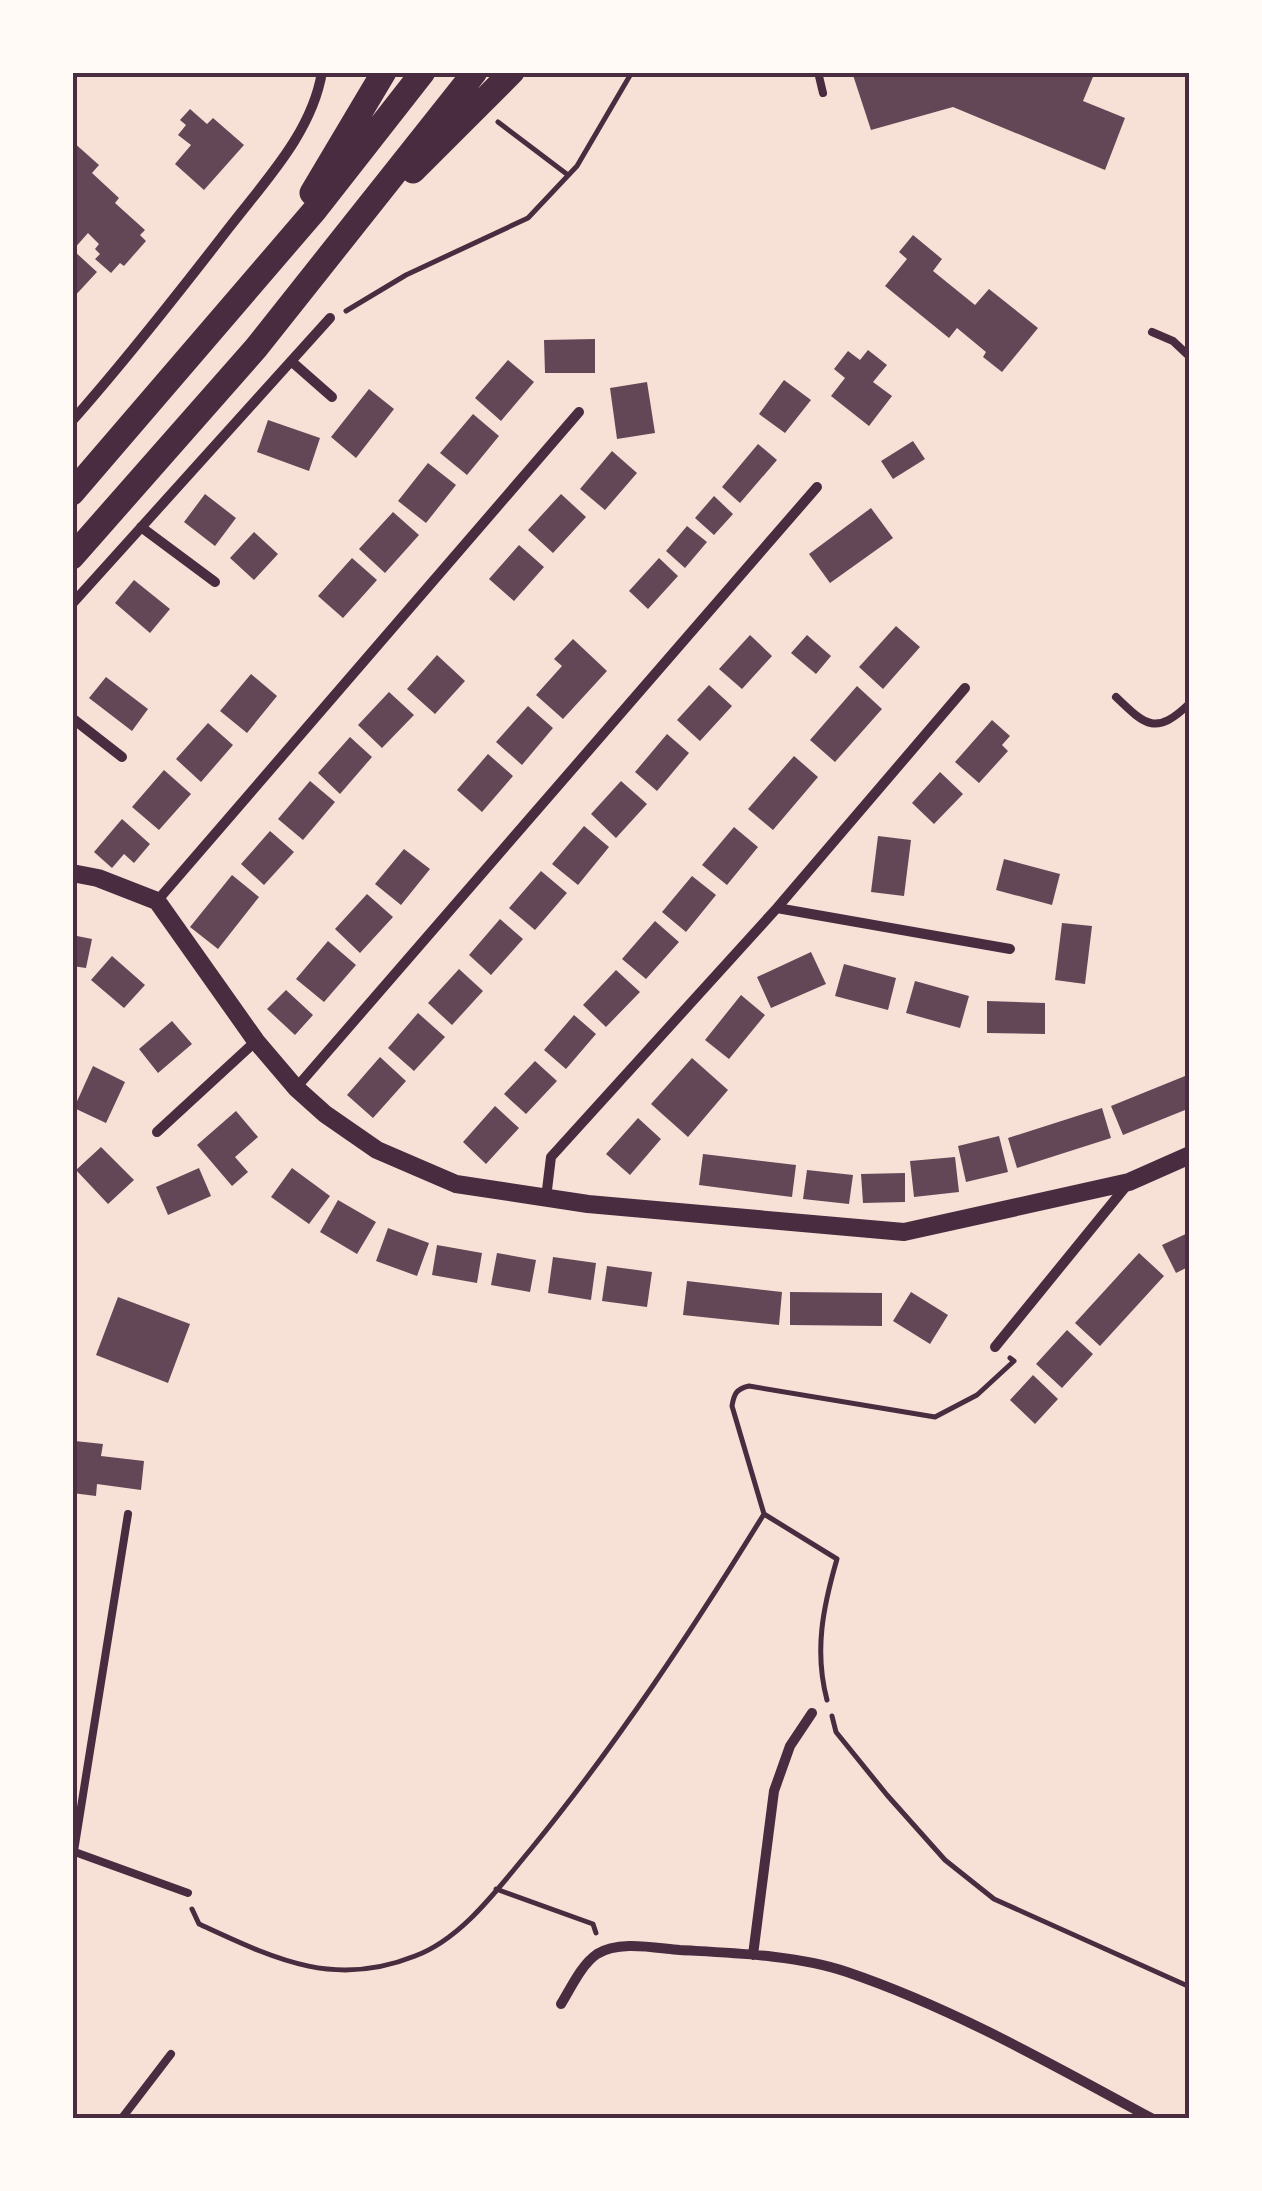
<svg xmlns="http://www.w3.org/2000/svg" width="1262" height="2191" font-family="Signika,sans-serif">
<rect width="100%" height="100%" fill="#f7e1d7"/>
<!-- building -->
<path fill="#644757" d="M 852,72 L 1095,72 L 1083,101 L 1125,118 L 1105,170 L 953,107 L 871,130 Z
M 190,109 L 207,124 L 213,118 L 244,145 L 204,190 L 175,164 L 191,145 L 178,135 L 186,125 L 180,120 Z
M 72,141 L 99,165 L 92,173 L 119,198 L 115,203 L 145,230 L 140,235 L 146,241 L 124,266 L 120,263 L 111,273 L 95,259 L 100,254 L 95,249 L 99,244 L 88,233 L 73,250 L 97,272 L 72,299 Z
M 913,235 L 942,259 L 933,271 L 975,305 L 989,289 L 1038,328 L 1002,372 L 983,357 L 986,352 L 957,328 L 949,338 L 885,286 L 907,259 L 899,252 Z
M 595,339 L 595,373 L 545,373 L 544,340 Z
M 868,350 L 887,365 L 873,382 L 892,396 L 869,426 L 831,396 L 845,378 L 834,369 L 848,351 L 860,360 Z
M 508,360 L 534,382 L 501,421 L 475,398 Z
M 784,380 L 811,400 L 785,433 L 759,414 Z
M 647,382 L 655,433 L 617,439 L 610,388 Z
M 369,389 L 394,409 L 356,458 L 331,437 Z
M 473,414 L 499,436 L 467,475 L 440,453 Z
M 268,420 L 320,438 L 309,471 L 257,452 Z
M 913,441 L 925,459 L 893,479 L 881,461 Z
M 758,444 L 777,460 L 740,503 L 722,487 Z
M 612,451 L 637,473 L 605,510 L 580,489 Z
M 428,463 L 456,485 L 426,523 L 398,501 Z
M 205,494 L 236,518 L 215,546 L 184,522 Z
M 561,494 L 586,517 L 553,553 L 528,530 Z
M 714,496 L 733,514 L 714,535 L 695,518 Z
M 871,508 L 893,538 L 830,583 L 809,554 Z
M 393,512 L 419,535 L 385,573 L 359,549 Z
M 687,526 L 707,542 L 685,568 L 666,551 Z
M 254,532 L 278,554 L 254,580 L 230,558 Z
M 519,545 L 544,567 L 514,601 L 489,579 Z
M 352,558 L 377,580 L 343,618 L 318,596 Z
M 659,558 L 678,576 L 648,609 L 629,591 Z
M 134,580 L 170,609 L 150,633 L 115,603 Z
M 896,626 L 920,647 L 883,689 L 859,667 Z
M 750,635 L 772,656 L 742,689 L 719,669 Z
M 807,635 L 831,656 L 816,674 L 791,653 Z
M 573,639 L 607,671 L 563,719 L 536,695 L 562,666 L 554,659 Z
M 437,655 L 465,681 L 435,714 L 407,689 Z
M 251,674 L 277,696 L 247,733 L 220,711 Z
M 106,677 L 148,709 L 132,731 L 89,698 Z
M 709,685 L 732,706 L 700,741 L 677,720 Z
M 857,686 L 882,709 L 835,762 L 810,740 Z
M 389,692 L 414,715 L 382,748 L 358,725 Z
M 528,706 L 553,728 L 522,765 L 496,742 Z
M 992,720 L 1010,736 L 1002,745 L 1008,751 L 979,783 L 955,762 Z
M 208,723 L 233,745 L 201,782 L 176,759 Z
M 667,734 L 689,753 L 657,791 L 635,772 Z
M 350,737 L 372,757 L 340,794 L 318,773 Z
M 488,754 L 513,776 L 482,812 L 457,790 Z
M 794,756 L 818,777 L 773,830 L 748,809 Z
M 164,770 L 191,794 L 159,830 L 132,807 Z
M 940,772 L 963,794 L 934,824 L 912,803 Z
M 310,781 L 335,802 L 303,840 L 278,819 Z
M 621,781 L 647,804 L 616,838 L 591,814 Z
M 122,819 L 150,844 L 134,863 L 124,854 L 112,868 L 94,852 Z
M 584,826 L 609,847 L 578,885 L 552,864 Z
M 734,827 L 758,847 L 727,885 L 702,865 Z
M 270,831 L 294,852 L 264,885 L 241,864 Z
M 878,836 L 911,840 L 904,896 L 871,892 Z
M 404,849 L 430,869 L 401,905 L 375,884 Z
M 1004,859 L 1060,874 L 1052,905 L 996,890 Z
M 541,871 L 567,893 L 535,930 L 509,908 Z
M 232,875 L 259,897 L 218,949 L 190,927 Z
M 692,876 L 716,895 L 686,932 L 662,912 Z
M 367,894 L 393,917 L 360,953 L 335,929 Z
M 500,919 L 523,939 L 491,975 L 469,955 Z
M 655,921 L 679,942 L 646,979 L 622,959 Z
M 1062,923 L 1092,926 L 1085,984 L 1055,980 Z
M 72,935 L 92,939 L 86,968 L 72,966 Z
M 328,941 L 356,965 L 324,1002 L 296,979 Z
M 811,952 L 826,984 L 771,1008 L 757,977 Z
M 112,956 L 145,985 L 124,1008 L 91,980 Z
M 844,964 L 896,978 L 888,1010 L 835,996 Z
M 459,969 L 483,991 L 452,1025 L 428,1003 Z
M 616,970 L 640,992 L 606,1027 L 583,1005 Z
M 915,981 L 969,996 L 960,1028 L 906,1013 Z
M 286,990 L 313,1015 L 295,1035 L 267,1009 Z
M 741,995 L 765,1015 L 729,1059 L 705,1040 Z
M 987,1001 L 1045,1003 L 1045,1034 L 987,1033 Z
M 418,1013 L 445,1037 L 414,1071 L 388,1048 Z
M 574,1015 L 596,1034 L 566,1069 L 544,1050 Z
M 172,1021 L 192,1044 L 158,1073 L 139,1049 Z
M 380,1057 L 406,1081 L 373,1118 L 347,1095 Z
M 692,1058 L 728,1090 L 688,1137 L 651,1104 Z
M 535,1061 L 557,1081 L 526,1114 L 504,1094 Z
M 93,1066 L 125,1082 L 106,1123 L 74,1108 Z
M 1190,1074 L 1190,1108 L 1123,1135 L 1111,1106 Z
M 495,1106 L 519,1128 L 486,1164 L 463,1142 Z
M 1102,1108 L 1111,1138 L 1017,1168 L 1008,1138 Z
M 236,1111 L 258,1137 L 235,1157 L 248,1172 L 232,1186 L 197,1145 Z
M 638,1118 L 661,1139 L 630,1175 L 606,1154 Z
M 999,1136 L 1008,1172 L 966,1182 L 958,1146 Z
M 101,1147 L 134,1180 L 108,1204 L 76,1170 Z
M 703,1154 L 796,1165 L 792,1197 L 699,1185 Z
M 955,1157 L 959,1192 L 914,1197 L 910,1161 Z
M 199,1168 L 211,1196 L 168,1215 L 156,1187 Z
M 292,1168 L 330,1196 L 309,1224 L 271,1197 Z
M 807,1170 L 853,1175 L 849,1204 L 803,1199 Z
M 905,1173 L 905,1202 L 863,1203 L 861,1174 Z
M 338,1200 L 376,1222 L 357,1254 L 320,1232 Z
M 388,1228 L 429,1243 L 417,1276 L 376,1261 Z
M 1190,1232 L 1190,1266 L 1176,1273 L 1162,1245 Z
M 437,1245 L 482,1253 L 477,1283 L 432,1275 Z
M 497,1253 L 536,1260 L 530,1292 L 491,1285 Z
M 1139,1253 L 1164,1276 L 1100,1346 L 1075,1323 Z
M 553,1257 L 596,1263 L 591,1300 L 548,1293 Z
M 607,1266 L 652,1272 L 647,1307 L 602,1301 Z
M 687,1281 L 782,1292 L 779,1325 L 683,1315 Z
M 790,1292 L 882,1293 L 882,1326 L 790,1325 Z
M 911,1292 L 948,1315 L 930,1344 L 893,1321 Z
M 118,1297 L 190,1324 L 168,1383 L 96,1355 Z
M 1067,1330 L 1093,1354 L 1062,1388 L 1036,1364 Z
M 1033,1375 L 1058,1399 L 1035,1424 L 1010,1400 Z
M 75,1441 L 103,1444 L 101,1456 L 144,1461 L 141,1490 L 97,1484 L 96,1496 L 72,1493 Z"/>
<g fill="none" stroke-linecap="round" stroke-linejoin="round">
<!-- path -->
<path stroke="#4a2c40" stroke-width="5" d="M 498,122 L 568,175
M 346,311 L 406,275 L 528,218 L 577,166 L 632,72
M 827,1700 C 814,1651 823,1607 837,1559 L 764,1514 L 732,1406 C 734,1394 736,1389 749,1386 L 935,1417 L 977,1395 L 1014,1361 L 1010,1358
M 832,1716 L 836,1732 L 887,1795 L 945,1860 L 994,1899 L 1190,1987
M 496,1889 L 593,1924 L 596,1933
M 192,1909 L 199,1924 C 273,1958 333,1989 415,1956 C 463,1938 499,1887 531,1849 C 617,1744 693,1629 764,1514"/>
<!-- service -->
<path stroke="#4a2c40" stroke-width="8" d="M 818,72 L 823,93
M 1152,332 L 1173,341 L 1190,357
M 1116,697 C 1146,726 1156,736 1190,703
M 72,1851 L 188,1893
M 74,1851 L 128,1514
M 122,2118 L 171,2054"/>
<!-- minor -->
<path stroke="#4a2c40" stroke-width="10" d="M 291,361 L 332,397
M 72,421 C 127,359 177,295 228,229 C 264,182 312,133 322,72
M 141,527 L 215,582
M 72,604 L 330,318
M 72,718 L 122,757
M 157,901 L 579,412
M 777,908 L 1010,949
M 296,1088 L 817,487
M 157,1132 L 256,1041
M 546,1198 L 551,1157 L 777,908 L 965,688
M 995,1347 L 1127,1185
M 753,1955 L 774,1791 L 790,1746 L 812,1713
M 561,2004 C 571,1988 581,1965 597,1954 C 619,1940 655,1948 680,1950 C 732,1953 798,1955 847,1972 C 953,2008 1053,2065 1151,2118"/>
<!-- tertiary -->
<path stroke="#4a2c40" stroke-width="18" d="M 72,873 L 98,878 L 157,901 L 256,1041 L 296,1088 L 325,1114 L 377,1150 L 456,1184 L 588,1204 L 904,1232 L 1129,1182 L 1190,1155"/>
<!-- trunk -->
<path stroke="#4a2c40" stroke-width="25" d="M 413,171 L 512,72
M 312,193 L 384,72
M 72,493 L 315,210 L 423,72
M 72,557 L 256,348 L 475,72"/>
</g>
<!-- border -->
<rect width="1262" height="2191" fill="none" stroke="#fffaf5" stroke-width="150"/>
<rect x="75" y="75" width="1112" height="2041" fill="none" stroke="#4a2c40" stroke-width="4"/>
</svg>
